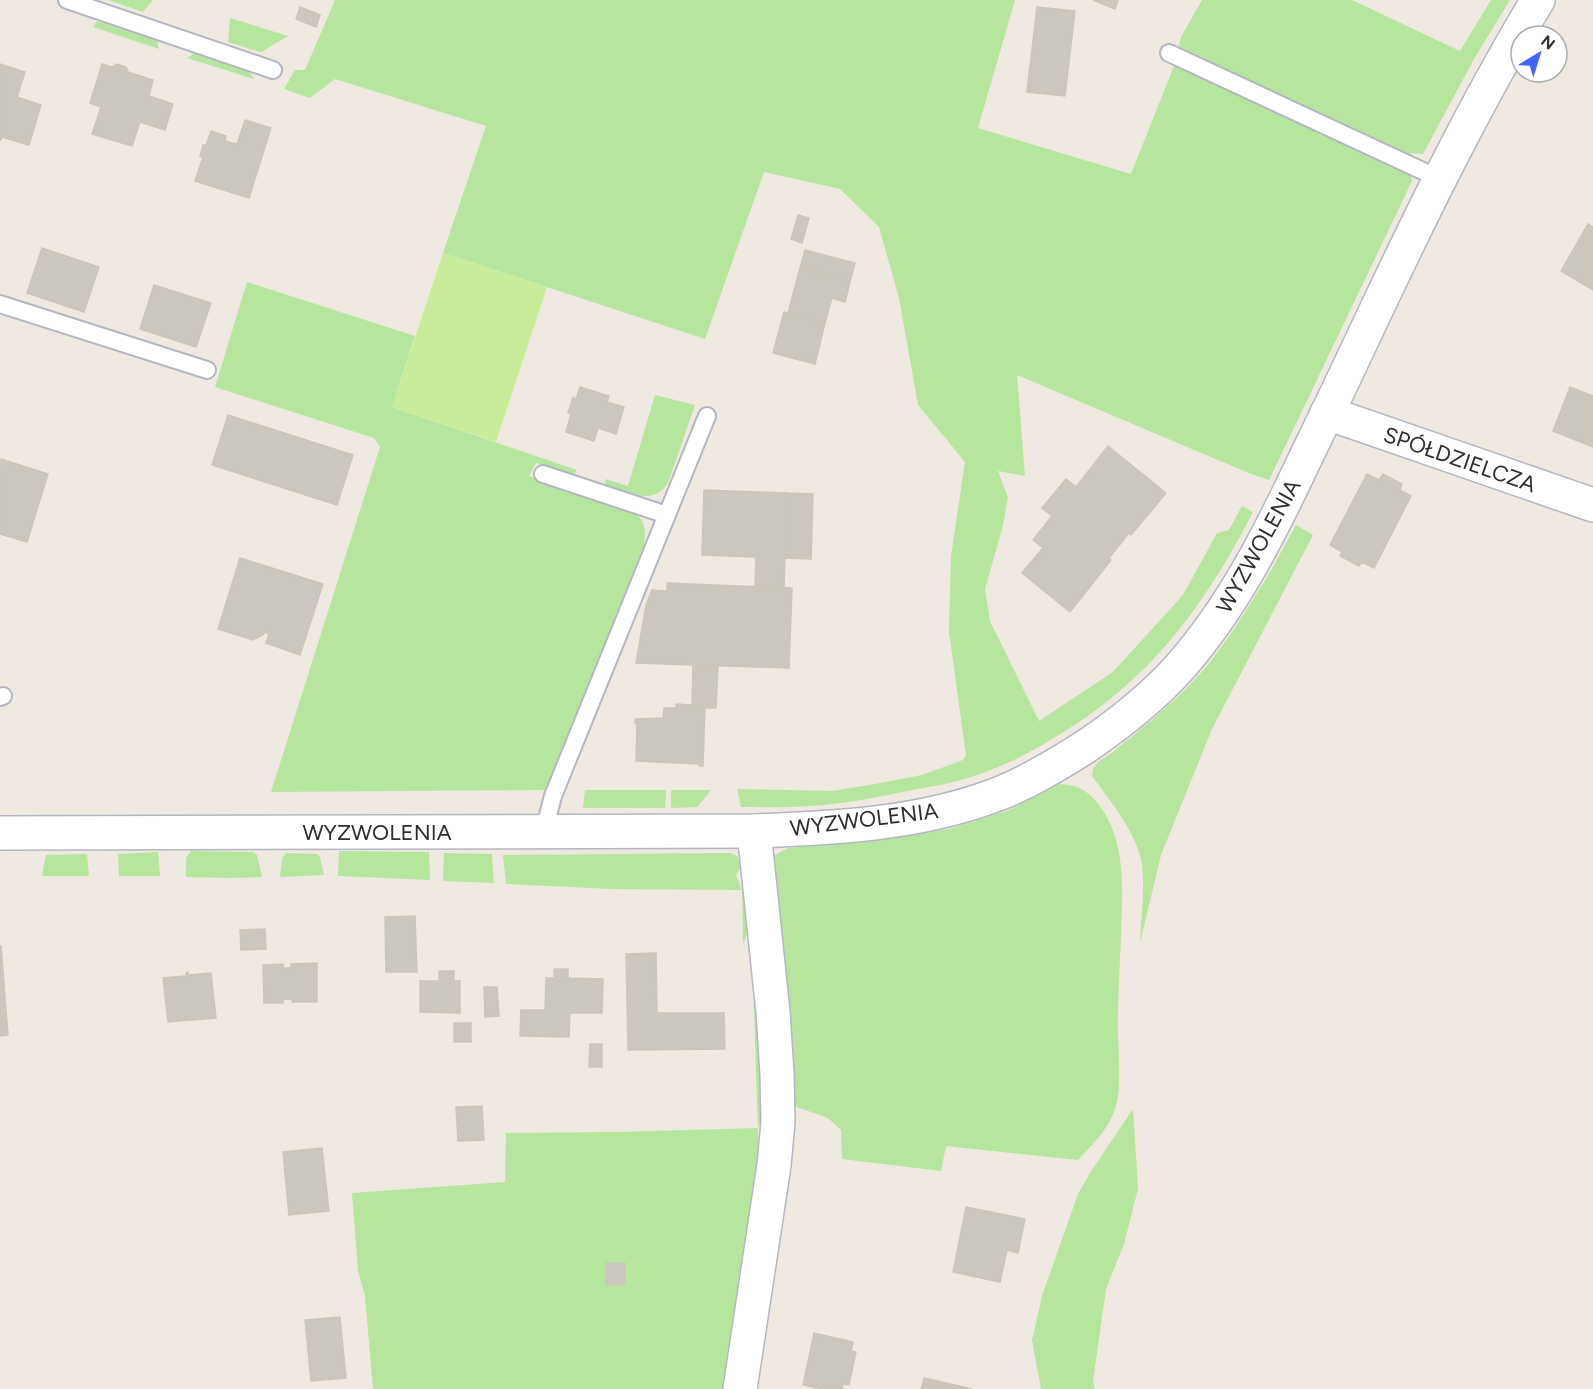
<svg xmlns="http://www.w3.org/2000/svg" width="1593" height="1389" font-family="Figtree,sans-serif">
<rect width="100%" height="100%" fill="#efe9e1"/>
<!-- green -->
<path fill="#b6e59e" d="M 108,0 L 153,0 L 143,12 Z
M 335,0 L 1015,0 L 978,128 L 1131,174 L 1176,61 L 1400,166 L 1411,175 L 1412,181 L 1269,480 L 1251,474 L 1017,375 L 1025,476 L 998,471 L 1008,498 L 1002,529 L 985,589 L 990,621 L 1039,721 L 1113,672 L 1183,595 L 1217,533 L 1229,530 L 1242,506 L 1253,512 C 1203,609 1148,683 1052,739 C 1028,754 1001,767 974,776 C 955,783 933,786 913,790 C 878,797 844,804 809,806 C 787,808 764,807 741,807 L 737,789 L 832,791 L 875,784 L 922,775 L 963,760 L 966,755 L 949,632 L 951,556 L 965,462 L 918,405 L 899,298 L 879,227 L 840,189 L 764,172 L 705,339 L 443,253 L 486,126 L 335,79 L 310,98 L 284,89 L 295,70 L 305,70 Z
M 1202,0 L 1352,0 L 1460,51 L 1491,0 L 1510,0 L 1474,59 L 1423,154 L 1406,153 L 1178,51 L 1181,37 Z
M 230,18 L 288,36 L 261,52 L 228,42 Z
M 97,21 L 157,40 L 159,49 L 93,27 Z
M 194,53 L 249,71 L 254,79 L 187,58 Z
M 247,282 L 415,336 L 392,407 L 577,470 L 574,474 L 536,463 L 529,476 L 623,506 C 643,516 647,523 644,545 L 546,790 L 271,792 L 380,447 L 374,438 L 215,387 Z
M 655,395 L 695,405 L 668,483 C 652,507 628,492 606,485 L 605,479 L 628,486 Z
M 1296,525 L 1313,535 L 1212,729 L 1161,855 L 1140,943 C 1141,918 1145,890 1142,864 C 1138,835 1109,799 1092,776 L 1093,769 L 1098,762 L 1113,752 L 1151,721 L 1185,690 L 1208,665 L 1235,628 L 1269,574 Z
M 1060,784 C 1082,785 1092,794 1104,812 C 1127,850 1122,894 1121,936 C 1120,963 1118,991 1118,1018 C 1117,1044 1123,1085 1115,1109 C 1109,1129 1092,1145 1078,1160 L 946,1146 L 941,1171 L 842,1159 L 841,1130 L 828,1118 L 791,1105 L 769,863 L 775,855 L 788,848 L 877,840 L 949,829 L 1007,811 Z
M 585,790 L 666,790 L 665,808 L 583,808 Z
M 671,790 L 711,790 L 697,807 L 671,808 Z
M 191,851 L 253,852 L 257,855 L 262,877 L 232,878 L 186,877 L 186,858 Z
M 339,851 L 429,852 L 430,880 L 338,876 Z
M 158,852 L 160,876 L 119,876 L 118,854 Z
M 286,853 L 317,854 L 320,857 L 324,875 L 280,877 L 282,858 Z
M 444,853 L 492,854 L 494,883 L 443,881 Z
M 730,853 L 737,856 L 742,862 L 741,867 L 736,875 L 742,890 L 746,894 L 748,932 L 743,944 L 742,890 L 611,889 L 506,884 L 503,855 Z
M 87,854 L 89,876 L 42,876 L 46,855 Z
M 753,980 L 758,983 L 762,1118 L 758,1128 L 758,1154 L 749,1259 L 726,1389 L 373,1389 L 365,1296 L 358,1271 L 352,1193 L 505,1182 L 506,1133 L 618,1132 L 758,1128 Z
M 1133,1109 L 1138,1189 L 1124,1244 L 1106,1289 L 1093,1381 L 1095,1389 L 1041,1389 L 1032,1340 L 1042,1296 L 1078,1194 L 1090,1173 Z"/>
<!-- pitch -->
<path fill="#c9ec9a" d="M 443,253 L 547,287 L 496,442 L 392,407 Z"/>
<!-- building -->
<path fill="#cbc7bf" stroke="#cbc5ba" stroke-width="1.5" d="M 1093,0 L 1118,0 L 1115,9 Z
M 300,7 L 320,15 L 316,27 L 296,19 Z
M 1037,7 L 1075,11 L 1065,96 L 1027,92 Z
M 0,64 L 25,72 L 17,97 L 41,105 L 29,145 L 2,137 L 0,141 Z
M 102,64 L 112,67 L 117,64 L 126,67 L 128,72 L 153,80 L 149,96 L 173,104 L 165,130 L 140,122 L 132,146 L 92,134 L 101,107 L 90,103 Z
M 245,120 L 271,128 L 249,198 L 195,181 L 203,157 L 200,156 L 203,145 L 206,145 L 211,131 L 226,136 L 225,141 L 237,144 Z
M 798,215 L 809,218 L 802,243 L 791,239 Z
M 1588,224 L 1593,227 L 1593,290 L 1561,271 Z
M 42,248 L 99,267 L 84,312 L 27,293 Z
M 805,250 L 855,263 L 850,282 L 800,268 Z
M 800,268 L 850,282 L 845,302 L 832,298 L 825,323 L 788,313 Z
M 154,285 L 211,303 L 196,347 L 140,329 Z
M 784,312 L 825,323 L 815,364 L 773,353 Z
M 580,387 L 609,396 L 607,402 L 624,407 L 616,434 L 598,428 L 594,441 L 566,432 L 571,414 L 568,413 L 573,397 L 576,399 Z
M 1570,387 L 1593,396 L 1593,447 L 1553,431 Z
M 228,415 L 353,455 L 337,505 L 212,465 Z
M 1108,446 L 1166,493 L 1131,535 L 1129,533 L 1109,558 L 1111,560 L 1070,612 L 1022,573 L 1043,548 L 1033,540 L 1052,516 L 1042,508 L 1066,479 L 1076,487 Z
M 1,459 L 48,474 L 27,542 L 0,534 Z
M 1367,474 L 1379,480 L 1383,474 L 1402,484 L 1400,490 L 1411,496 L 1374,568 L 1362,562 L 1359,566 L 1340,556 L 1342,552 L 1330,545 Z
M 704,490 L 787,493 L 784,587 L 755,586 L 756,557 L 702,555 Z
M 787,493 L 813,494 L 811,559 L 785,558 Z
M 240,558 L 323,584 L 300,655 L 266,643 L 269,634 L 265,632 L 263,635 L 253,640 L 218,629 Z
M 667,583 L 792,588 L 789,668 L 636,663 L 646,605 L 652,590 L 667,591 Z
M 693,665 L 718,666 L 716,708 L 705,708 L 705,706 L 692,705 Z
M 676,704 L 705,706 L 703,766 L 699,766 L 699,764 L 636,761 L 637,723 L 635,723 L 635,719 L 663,718 L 664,708 L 676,708 Z
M 415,916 L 417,972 L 386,972 L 385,917 Z
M 265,929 L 266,949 L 241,950 L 240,930 Z
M 1,946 L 8,1035 L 0,1036 L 0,947 Z
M 656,953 L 657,1013 L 724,1013 L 725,1049 L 628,1050 L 626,954 Z
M 317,963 L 317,1002 L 292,1002 L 292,999 L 283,999 L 283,1003 L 264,1003 L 263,965 L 283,964 L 283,968 L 291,968 L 291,964 Z
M 554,969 L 568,969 L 568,978 L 603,979 L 602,1013 L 570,1013 L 569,1037 L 520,1036 L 521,1010 L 545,1010 L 546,978 L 554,978 Z
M 439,971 L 454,971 L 454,981 L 460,981 L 460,1013 L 420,1012 L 420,981 L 439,981 Z
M 188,972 L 188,975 L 211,973 L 216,1018 L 168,1022 L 163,978 L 186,976 L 186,973 Z
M 484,987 L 497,987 L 499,1016 L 485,1017 Z
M 454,1023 L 471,1023 L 471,1042 L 454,1042 Z
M 590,1044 L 602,1044 L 602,1067 L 589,1067 Z
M 482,1106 L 484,1140 L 458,1141 L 456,1107 Z
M 322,1148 L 329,1211 L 289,1215 L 283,1152 Z
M 966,1207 L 1025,1219 L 1018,1253 L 1007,1250 L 1000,1282 L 953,1272 Z
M 606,1263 L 625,1263 L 625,1285 L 606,1285 Z
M 340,1317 L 346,1378 L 311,1381 L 305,1320 Z
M 814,1333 L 853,1342 L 851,1351 L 856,1352 L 849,1385 L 843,1384 L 842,1389 L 822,1389 L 803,1385 Z
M 924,1378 L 972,1389 L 921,1389 Z"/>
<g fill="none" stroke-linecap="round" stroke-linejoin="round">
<!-- service casing -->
<g stroke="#b4b7c1" stroke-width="20">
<path id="service" d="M 67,0 L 273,70
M 1169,53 L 1440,179
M 0,304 L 207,370
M 543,474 L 667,515
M 0,697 L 3,696
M 544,831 L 553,796 L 707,416"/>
</g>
<!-- minor casing -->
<g stroke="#b4b7c1" stroke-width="36">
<path id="minor" d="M 1327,413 L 1593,505
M 740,1389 L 774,1165 L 778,1122 L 777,1074 L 773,1012 L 754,831"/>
</g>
<!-- tertiary casing -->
<g stroke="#b4b7c1" stroke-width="36">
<path id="tertiary" d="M 0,833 L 754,831 C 836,828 921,824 998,794 C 1029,782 1057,765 1085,747 C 1119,724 1151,699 1179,668 C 1234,606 1271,531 1306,457 C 1328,412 1349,368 1370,323 C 1422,213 1475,104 1538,0"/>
</g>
<!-- service -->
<use href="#service" stroke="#fff" stroke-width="16"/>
<!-- minor -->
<use href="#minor" stroke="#fff" stroke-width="33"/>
<!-- tertiary -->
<use href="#tertiary" stroke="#fff" stroke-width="33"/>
</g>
<g text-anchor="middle" stroke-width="5" stroke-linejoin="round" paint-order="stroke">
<!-- street labels -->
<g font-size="22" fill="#2e2e2e" stroke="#fff">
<text transform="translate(1460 459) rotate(19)" y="8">SPÓŁDZIELCZA</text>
<text transform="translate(1258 546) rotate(-61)" y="8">WYZWOLENIA</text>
<text transform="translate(864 819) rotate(-7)" y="8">WYZWOLENIA</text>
<text x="377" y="840">WYZWOLENIA</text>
</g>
</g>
<!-- north arrow -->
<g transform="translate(1539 54) rotate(38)"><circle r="28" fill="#ffffff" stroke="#ababab" stroke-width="1.5"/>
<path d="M0-4.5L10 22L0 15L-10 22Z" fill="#4264fb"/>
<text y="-9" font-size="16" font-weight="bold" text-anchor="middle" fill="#2e2e2e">N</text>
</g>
</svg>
